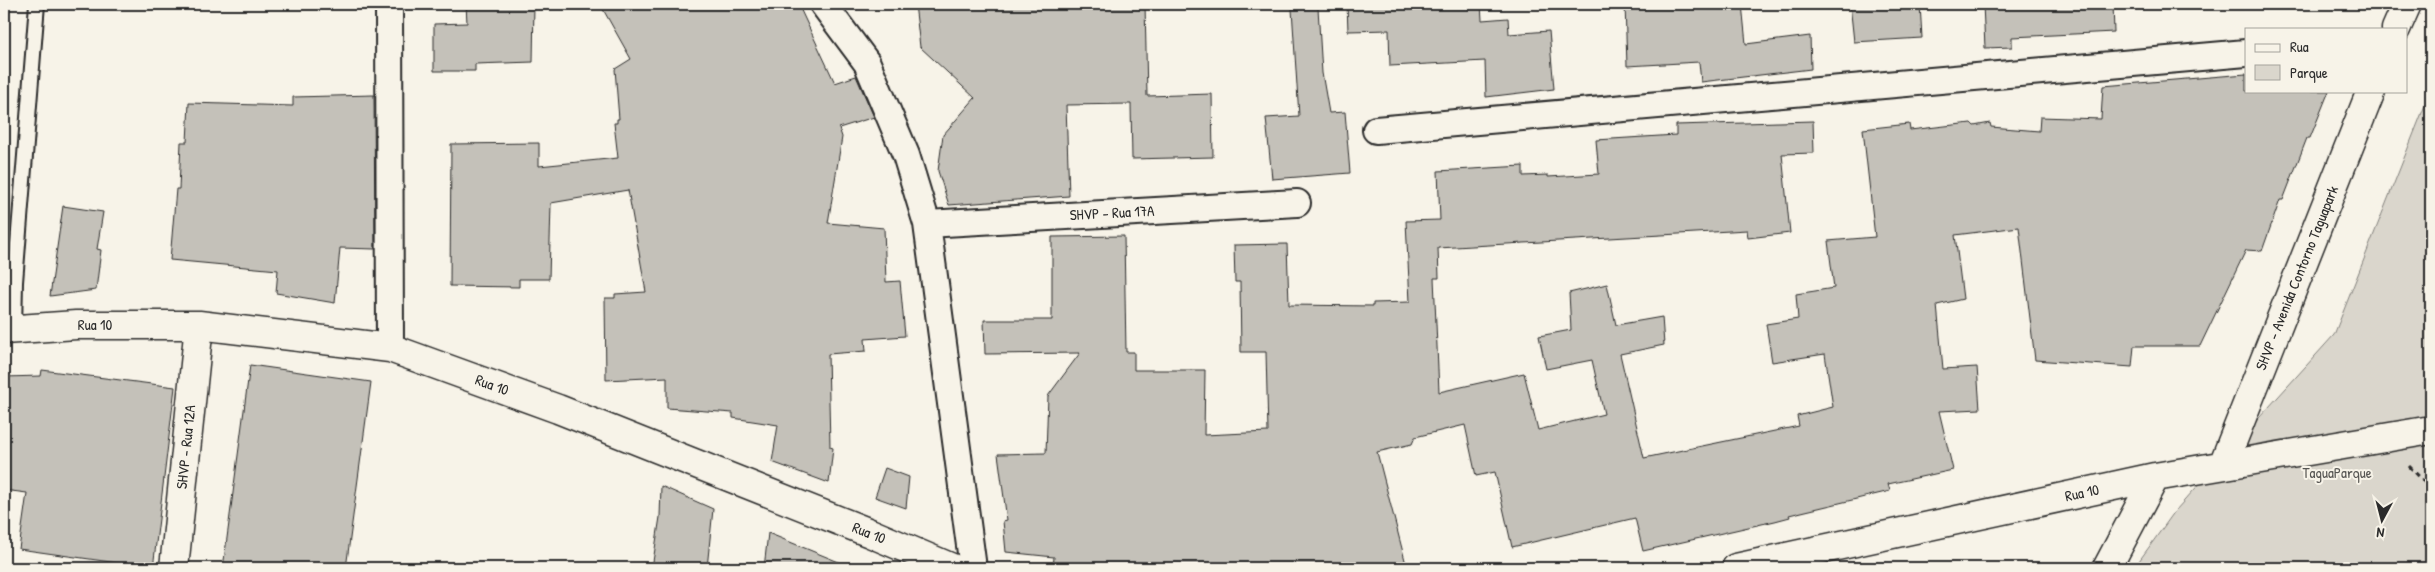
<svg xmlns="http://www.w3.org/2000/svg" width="2435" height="572" font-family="'Patrick Hand',sans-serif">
<rect width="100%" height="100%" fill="#f7f3e8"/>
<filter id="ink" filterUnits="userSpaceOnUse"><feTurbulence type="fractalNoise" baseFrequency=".02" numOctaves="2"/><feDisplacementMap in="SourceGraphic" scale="10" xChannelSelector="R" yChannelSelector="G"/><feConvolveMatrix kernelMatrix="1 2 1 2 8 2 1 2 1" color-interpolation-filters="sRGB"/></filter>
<g filter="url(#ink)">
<!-- green -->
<path fill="#dad6cc" stroke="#82807c" d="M 2431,90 L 2431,568 L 2134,568 L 2175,511 L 2334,335 Z"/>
<!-- building -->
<path fill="#c4c1b9" stroke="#2b2b2b" d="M 466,4 L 534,4 L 533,62 L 475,64 L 475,71 L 434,71 L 434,24 L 467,23 Z
M 600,4 L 798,4 L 835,83 L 856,76 L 874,117 L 839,128 L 842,137 L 828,223 L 884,228 L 886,282 L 900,281 L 905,336 L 865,339 L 866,351 L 828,354 L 830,447 L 833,448 L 829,483 L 772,462 L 778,425 L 733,418 L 733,413 L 667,408 L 667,377 L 606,380 L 605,298 L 615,298 L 615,294 L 646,292 L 628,190 L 551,203 L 549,279 L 519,279 L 519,287 L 450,286 L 451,144 L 539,143 L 539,166 L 618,158 L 614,123 L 617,123 L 617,119 L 619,119 L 615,69 L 631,59 Z
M 915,4 L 1145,4 L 1147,96 L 1212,94 L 1213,157 L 1132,159 L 1131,104 L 1066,105 L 1069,196 L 949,205 L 938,171 L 943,135 L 975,98 L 920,47 Z
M 1347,4 L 1481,4 L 1482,20 L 1508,18 L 1509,34 L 1549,31 L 1554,89 L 1486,97 L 1485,61 L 1390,66 L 1389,30 L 1348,31 Z
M 1625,4 L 1742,4 L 1746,44 L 1810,36 L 1811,69 L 1701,82 L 1699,62 L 1627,66 Z
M 1850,4 L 1920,4 L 1922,38 L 1854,42 Z
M 1983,4 L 2113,4 L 2114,32 L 2012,37 L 2012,47 L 1985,48 Z
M 1318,8 L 1322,73 L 1329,113 L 1345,112 L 1350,173 L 1272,179 L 1266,118 L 1299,116 L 1292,9 Z
M 2246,74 L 2246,91 L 2329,91 L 2310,138 L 2307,138 L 2283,200 L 2280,200 L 2262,251 L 2246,250 L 2200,346 L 2134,346 L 2132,367 L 2035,360 L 2019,227 L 1955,235 L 1963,299 L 1937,305 L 1943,369 L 1977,367 L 1980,409 L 1939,411 L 1953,470 L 1888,484 L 1890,491 L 1789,515 L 1790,517 L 1775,521 L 1643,551 L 1635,518 L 1512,547 L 1495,472 L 1476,476 L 1465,425 L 1415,437 L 1412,444 L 1377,452 L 1407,568 L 1053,568 L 1054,557 L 1006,552 L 1003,521 L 1007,520 L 998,454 L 1046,453 L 1048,396 L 1080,353 L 985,354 L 984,320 L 1052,320 L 1052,237 L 1124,236 L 1126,352 L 1134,352 L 1134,370 L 1205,370 L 1204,435 L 1268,432 L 1266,352 L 1241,352 L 1240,282 L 1235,282 L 1234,245 L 1287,244 L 1289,305 L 1373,306 L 1373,303 L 1410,302 L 1406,221 L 1440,220 L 1438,171 L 1523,166 L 1523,176 L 1548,175 L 1548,177 L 1599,174 L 1596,140 L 1676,135 L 1676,125 L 1813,121 L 1814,153 L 1782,154 L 1790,233 L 1748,238 L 1747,230 L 1438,248 L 1439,278 L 1434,278 L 1439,392 L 1524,373 L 1538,430 L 1604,414 L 1592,360 L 1546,369 L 1539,336 L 1571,330 L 1569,293 L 1607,284 L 1616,325 L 1662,317 L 1664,345 L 1620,354 L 1644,458 L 1799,426 L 1797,416 L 1833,407 L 1825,354 L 1772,362 L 1766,324 L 1798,319 L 1796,294 L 1834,288 L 1828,241 L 1875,237 L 1863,129 L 1909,124 L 1910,130 L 1971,123 L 1974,126 L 1990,123 L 1991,127 L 2039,131 L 2040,117 L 2101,119 L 2103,86 Z
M 374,95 L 375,249 L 340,248 L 335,303 L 276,293 L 278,270 L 170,260 L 176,189 L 179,189 L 181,142 L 187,142 L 189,103 L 293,106 L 293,97 Z
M 63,206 L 103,212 L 97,249 L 101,250 L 96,290 L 50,296 Z
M 250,365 L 371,382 L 346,568 L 223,568 Z
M 42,370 L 175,387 L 153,568 L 19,549 L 27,493 L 4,490 L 4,377 L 41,376 Z
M 885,468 L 909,477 L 906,508 L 875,497 Z
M 661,486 L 713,509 L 707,568 L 652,568 L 660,517 Z
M 768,533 L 851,567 L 851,568 L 764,568 Z"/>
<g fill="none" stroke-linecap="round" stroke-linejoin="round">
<!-- lane casing -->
<g stroke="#2b2b2b" stroke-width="18">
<path id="lane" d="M 14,329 L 15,282 L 37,4"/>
</g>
<!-- street casing -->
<g stroke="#2b2b2b" stroke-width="30">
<path id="street" d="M 389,4 L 390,348
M 823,4 L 867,63 L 906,155 L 927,224 L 973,568
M 1376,130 L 2246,53
M 927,224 L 1297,203"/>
</g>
<!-- secondary casing -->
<g stroke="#2b2b2b" stroke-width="31">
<path id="secondary" d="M 2396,29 L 2407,4
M 4,330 L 76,325 L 199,325 L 390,348 L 558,409 L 870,533 L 952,568
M 2223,465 L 2371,91
M 174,568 L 199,325
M 1736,568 L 2155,477 L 2431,430
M 2107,568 L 2155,477"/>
</g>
<!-- path -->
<path stroke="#2b2b2b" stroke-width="3" stroke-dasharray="5 4" stroke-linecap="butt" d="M 2409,466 L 2431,489"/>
<!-- lane -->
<use href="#lane" stroke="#f7f3e8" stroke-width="14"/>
<!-- street -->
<use href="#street" stroke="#f7f3e8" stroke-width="26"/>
<!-- secondary -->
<use href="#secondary" stroke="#f7f3e8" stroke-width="28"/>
</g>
</g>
<g text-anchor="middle" stroke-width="4" stroke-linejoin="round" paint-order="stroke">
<!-- street labels -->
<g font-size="15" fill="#2b2b2b" stroke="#f7f3e8">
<text transform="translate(1112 213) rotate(-3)" y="5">SHVP - Rua 17A</text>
<text transform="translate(2297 278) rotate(-68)" y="5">SHVP - Avenida Contorno Taguapark</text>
<text x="95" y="330">Rua 10</text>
<text transform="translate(492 385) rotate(20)" y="5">Rua 10</text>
<text transform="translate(186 447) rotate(-84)" y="5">SHVP - Rua 12A</text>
<text transform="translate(2082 493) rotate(-12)" y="5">Rua 10</text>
<text transform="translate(869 533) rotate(22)" y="5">Rua 10</text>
</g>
<!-- park labels -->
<g font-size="15" fill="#575653" stroke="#f7f3e8">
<text x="2337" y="478">TaguaParque</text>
</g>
</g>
<!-- margin -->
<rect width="2435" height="572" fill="none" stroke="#f7f3e8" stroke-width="20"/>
<rect x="10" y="10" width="2415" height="552" fill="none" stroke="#2b2b2b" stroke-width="2" filter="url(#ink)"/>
<!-- legend -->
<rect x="2245" y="28" width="162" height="65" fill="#f7f3e8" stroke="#a5a39c"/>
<rect x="2255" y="44" width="25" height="8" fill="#f7f3e8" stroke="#a5a39c"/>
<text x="2290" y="52" font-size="15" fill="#2b2b2b">Rua</text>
<rect x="2255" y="65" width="25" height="15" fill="#dad6cc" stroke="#a5a39c"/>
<text x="2290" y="78" font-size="15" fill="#2b2b2b">Parque</text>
<!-- north arrow -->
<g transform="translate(2382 520) rotate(187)" stroke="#f7f3e8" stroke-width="4" paint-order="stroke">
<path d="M0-4L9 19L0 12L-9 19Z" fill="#2b2b2b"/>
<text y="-8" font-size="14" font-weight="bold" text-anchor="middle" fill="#2b2b2b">N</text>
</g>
</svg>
